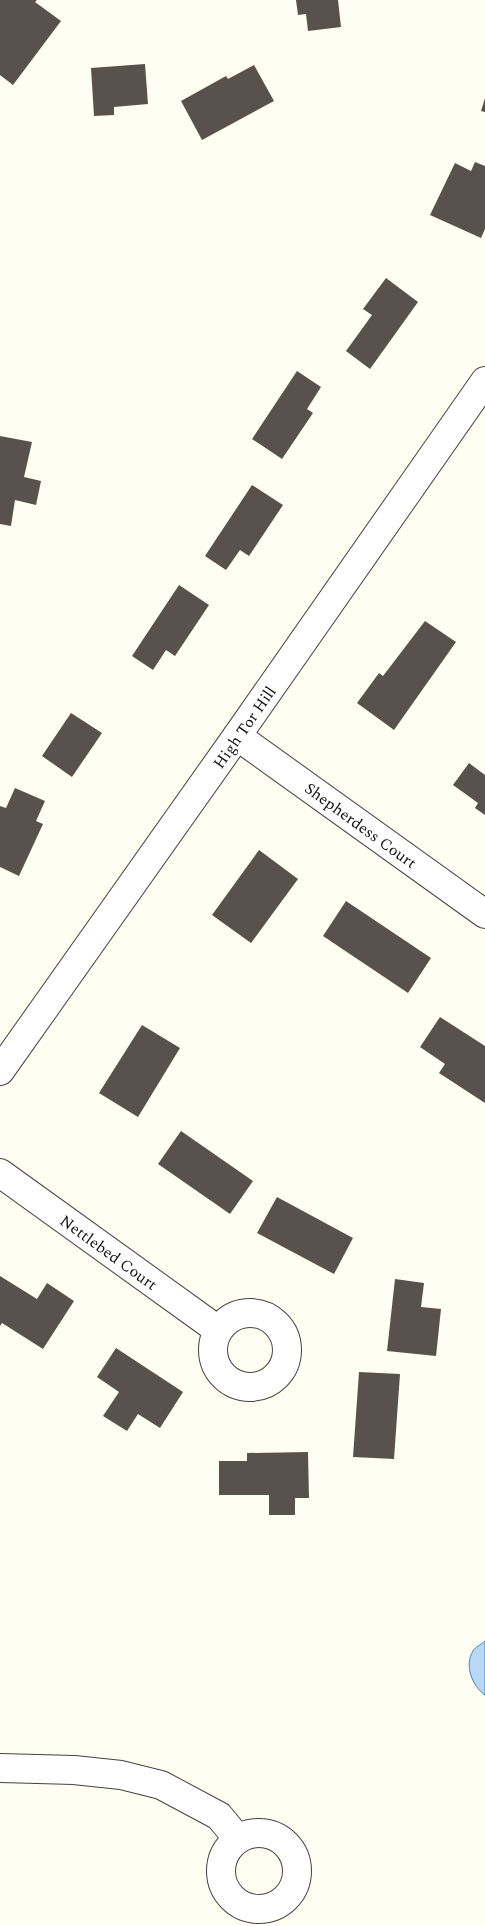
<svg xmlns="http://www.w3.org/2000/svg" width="485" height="1926" font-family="Spectral,serif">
<rect width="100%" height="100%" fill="#fffef3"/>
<!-- water -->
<path fill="#b8d8f6" stroke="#4084cc" d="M 485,1641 L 485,1695 C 472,1686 464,1665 473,1651 C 475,1647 481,1645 485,1641 Z"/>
<!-- building -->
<path fill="#59524c" d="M 0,0 L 37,0 L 35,2 L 61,21 L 13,85 L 0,75 Z
M 296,0 L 338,0 L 341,27 L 308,31 L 306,14 L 298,15 Z
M 145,64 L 148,104 L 114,107 L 114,115 L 94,116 L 91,68 Z
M 254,65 L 274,101 L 202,140 L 181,101 L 226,76 L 228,79 Z
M 485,98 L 485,112 L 481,111 Z
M 475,162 L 485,166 L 485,229 L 481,238 L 430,215 L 455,163 L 471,171 Z
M 386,278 L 418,302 L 370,369 L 346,351 L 372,315 L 363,309 Z
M 297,371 L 321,387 L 307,409 L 313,413 L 282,459 L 252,439 Z
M 0,436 L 32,442 L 24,477 L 41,481 L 36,505 L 15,500 L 11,526 L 0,524 Z
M 252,485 L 283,505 L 249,556 L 240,550 L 226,570 L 205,556 Z
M 179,585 L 209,605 L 175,656 L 166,650 L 153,670 L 132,656 Z
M 425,621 L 456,642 L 394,730 L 357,703 L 379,673 L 383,676 Z
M 71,713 L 102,733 L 72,777 L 42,756 Z
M 469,763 L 485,775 L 485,815 L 475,808 L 478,803 L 453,785 Z
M 15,788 L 45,801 L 36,821 L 43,824 L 19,876 L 0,867 L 0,806 L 6,808 Z
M 259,850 L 298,879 L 251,943 L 212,915 Z
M 346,901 L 431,958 L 408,993 L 323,936 Z
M 440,1017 L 485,1046 L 485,1103 L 439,1073 L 445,1064 L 420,1047 Z
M 142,1025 L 180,1048 L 138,1117 L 99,1093 Z
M 181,1131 L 253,1181 L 230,1214 L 158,1164 Z
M 277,1197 L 353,1238 L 334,1274 L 257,1233 Z
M 0,1276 L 37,1299 L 47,1283 L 74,1301 L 43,1349 L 2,1323 L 0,1326 Z
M 395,1279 L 424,1283 L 421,1307 L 441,1309 L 436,1356 L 387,1351 Z
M 116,1348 L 183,1392 L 160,1428 L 138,1414 L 127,1431 L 103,1416 L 119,1392 L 97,1377 Z
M 359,1372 L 400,1374 L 394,1459 L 353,1457 Z
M 308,1452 L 309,1498 L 295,1498 L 295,1515 L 269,1515 L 269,1495 L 219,1495 L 219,1461 L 247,1461 L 247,1453 Z"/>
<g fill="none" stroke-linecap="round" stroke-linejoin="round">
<!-- minor casing -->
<g stroke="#434343" stroke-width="30">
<path id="minor" d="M 237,736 L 485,914
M 0,1173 L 218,1330
M213 1350a37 37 0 1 1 74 0a37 37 0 1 1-74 0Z
M 0,1768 L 74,1770 L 121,1775 L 161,1785 L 219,1816 L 238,1839
M221 1871a38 38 0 1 1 76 0a38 38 0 1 1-76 0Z"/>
</g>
<!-- tertiary casing -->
<g stroke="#434343" stroke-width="30">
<path id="tertiary" d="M 0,1071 L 237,736 L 485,381"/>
</g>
<!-- minor -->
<use href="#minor" stroke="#fff" stroke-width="28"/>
<!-- tertiary -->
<use href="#tertiary" stroke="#fff" stroke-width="28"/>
</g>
<g text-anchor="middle" stroke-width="5" stroke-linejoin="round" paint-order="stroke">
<!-- street labels -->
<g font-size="16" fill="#101010" stroke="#fff">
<text transform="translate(244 727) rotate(-55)" y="6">High Tor Hill</text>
<text transform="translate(361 825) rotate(36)" y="6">Shepherdess Court</text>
<text transform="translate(109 1252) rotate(36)" y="6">Nettlebed Court</text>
</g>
</g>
</svg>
